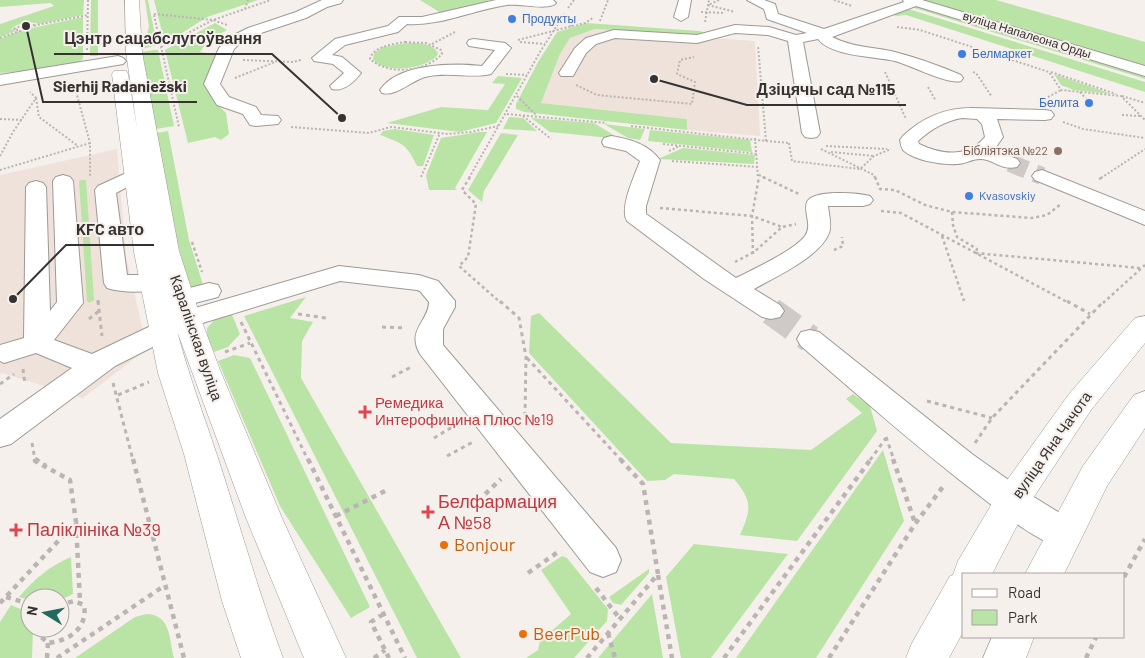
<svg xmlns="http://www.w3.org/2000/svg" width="1145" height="658" font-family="Barlow,sans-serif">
<rect width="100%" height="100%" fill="#f6f0ec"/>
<!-- built -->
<path fill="#efe2da" d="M 595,29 L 703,35 L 713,38 L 755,41 L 760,136 L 687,130 L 687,119 L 541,103 L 560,54 L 570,38 Z
M 117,149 L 126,256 L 147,349 L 83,398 L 2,373 L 0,375 L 0,175 Z"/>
<!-- green -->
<path fill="#bae3a6" d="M 0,0 L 84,0 L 83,15 L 39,24 C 30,21 18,23 11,29 L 16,31 L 0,37 L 0,24 L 54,6 L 51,3 L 0,7 Z
M 91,0 L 98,0 L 98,56 L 90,56 Z
M 145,0 L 148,0 L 157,45 L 142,49 L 149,27 Z
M 154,0 L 258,0 L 207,17 L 165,44 Z
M 420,0 L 487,0 L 492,2 L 444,15 Z
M 917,0 L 996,0 L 1145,42 L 1145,68 Z
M 908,6 L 916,6 L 1145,74 L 1145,79 Z
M 905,8 L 1145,82 L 1145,92 L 906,15 L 896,16 L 890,13 Z
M 83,17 L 83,59 L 77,63 L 25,71 L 0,73 L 0,39 L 19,31 Z
M 215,23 L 227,30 L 208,41 L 200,52 L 215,54 L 211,73 L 204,85 L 216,103 L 226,113 L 229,134 L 221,140 L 215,137 L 188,143 L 165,50 Z
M 586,23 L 699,31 L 703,32 L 703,35 L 595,29 L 570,38 L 560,54 L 541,103 L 687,119 L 687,130 L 524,112 L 516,109 L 516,104 L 538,62 L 557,32 Z
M 406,43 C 417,43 432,42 438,53 L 437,56 C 424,69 387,74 373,60 L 374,53 L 383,47 Z
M 154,50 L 158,50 L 174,126 L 156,129 L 142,52 Z
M 1054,74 L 1112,94 L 1074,90 L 1061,85 Z
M 498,76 L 522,78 L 496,123 L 460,132 L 387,123 L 441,107 L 488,110 L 505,84 L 492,83 Z
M 509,117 L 523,118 L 537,131 L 503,129 Z
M 531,118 L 594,123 L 620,139 L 550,132 Z
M 604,124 L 645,129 L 640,140 L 628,138 Z
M 395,129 L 434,135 L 423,166 L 417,166 C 406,143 403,144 380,135 L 383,131 Z
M 650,130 L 750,140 L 752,152 L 648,141 Z
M 168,131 L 189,240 L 204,288 L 191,292 L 174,230 L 156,133 Z
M 480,132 L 487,132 L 455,188 L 457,190 L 429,190 L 426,175 L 441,138 Z
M 501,133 L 518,135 L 484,191 L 482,202 L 468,190 Z
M 683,148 L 755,155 L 754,164 L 658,159 Z
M 81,180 L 86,180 L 94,300 L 89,303 L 87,301 L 79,181 Z
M 306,297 L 290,318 L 313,322 L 302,341 L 301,378 L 461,658 L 417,658 L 244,316 Z
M 230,310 L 240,334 L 228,347 L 214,352 L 207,335 L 207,328 L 219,315 Z
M 539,313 L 671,443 L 811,450 L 862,413 L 846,399 L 853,394 L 870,406 L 877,431 L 797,541 L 740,535 C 751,510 753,501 734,479 L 674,474 L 665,480 L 647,481 L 529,353 L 531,316 Z
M 234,355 L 250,358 L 370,607 L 351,618 L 280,506 L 218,361 Z
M 883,450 L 904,521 L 816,658 L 736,658 Z
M 694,544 L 788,554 L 711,658 L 681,658 L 666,577 Z
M 562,556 L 567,558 L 608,609 L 607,621 L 574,658 L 526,658 L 538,650 L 540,641 L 571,614 L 541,570 Z
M 71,557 L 73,594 L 60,600 L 60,598 L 30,598 L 30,600 L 19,597 C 34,579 50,566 71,557 Z
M 649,569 L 649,573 L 621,605 L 613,603 L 609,597 Z
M 652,594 L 663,658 L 598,658 Z
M 11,605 L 30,613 L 30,628 L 33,628 L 32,658 L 0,658 L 0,622 Z
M 147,614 C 171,615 169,639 174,658 L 75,658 L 135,617 Z"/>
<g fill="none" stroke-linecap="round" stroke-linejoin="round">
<!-- minor-tunnel-far1 -->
<path stroke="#cfcac7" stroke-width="18" stroke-dasharray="18 9" stroke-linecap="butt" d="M 1010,163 L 1042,176"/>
<!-- minor-tunnel -->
<path stroke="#cfcac7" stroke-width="28" stroke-dasharray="28 14" stroke-linecap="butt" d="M 771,311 L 810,339"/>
<!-- minor casing -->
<g stroke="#9e9995" stroke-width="2">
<path id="minor" d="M 322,0 L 343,0 L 341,3 L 327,7 L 306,18 L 258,34 L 240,43 L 234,49 L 220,84 L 229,97 L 256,107 L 261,115 L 278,116 L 281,120 L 278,124 L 256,126 L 250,125 L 243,114 L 217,105 L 204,84 L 219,48 L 230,37 L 248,28 L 296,12 Z
M 496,0 L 553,0 L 556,3 C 549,11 519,3 507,5 C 473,10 441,26 407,24 L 398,32 L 345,45 L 332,55 L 342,57 L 361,73 C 354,82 344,92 332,89 L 330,86 L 344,73 L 333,64 L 314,61 L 312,58 L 335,39 L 388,26 L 399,17 L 422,17 Z
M 679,0 L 691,0 L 688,17 L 681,21 L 674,17 Z
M 747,0 L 764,0 L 775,4 L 778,14 L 824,29 L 904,2 L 903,0 L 922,0 L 1145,66 L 1145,76 L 916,6 L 832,37 C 851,47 871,47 891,51 C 915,57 938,65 961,75 L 963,78 L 961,81 C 948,85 910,65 895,61 C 874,56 832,57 818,39 L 803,42 L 820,133 L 817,137 L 811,138 L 805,137 L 802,133 L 788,41 L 768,35 L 735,33 L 697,43 L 615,38 L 596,44 L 586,53 L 573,76 L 561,76 L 559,73 L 575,48 L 586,38 L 614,30 L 697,35 L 735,25 L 769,27 L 796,35 L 807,33 L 767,19 L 764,9 Z
M 474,39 L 505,43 L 511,48 L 491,74 C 472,79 448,71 425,77 C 411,81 396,97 382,93 L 380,90 C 398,63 453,63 482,66 L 495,50 L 469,46 L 467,43 L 469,40 Z
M 118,56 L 123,58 L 126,61 L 123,64 L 0,85 L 0,75 Z
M 972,108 L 1045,110 L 1051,111 L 1054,115 L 1051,119 L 1045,120 L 997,119 L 1003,137 L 994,150 L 1017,159 L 1020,163 L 1017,167 C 1001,171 992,158 980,159 C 972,159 965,164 957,164 C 942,165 916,161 904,151 C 901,148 901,144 900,140 L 903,136 C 922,118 944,108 972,108 ZM 962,118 L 977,119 L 982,124 L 985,137 C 968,158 942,155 919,144 L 918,141 C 931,129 945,121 962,118 Z
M 611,136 C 630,139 648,144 660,160 L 646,206 L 646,214 L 736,278 C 754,269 793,251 805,236 C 813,225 803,212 807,202 C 813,189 859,193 870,196 L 873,200 L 870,204 L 863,206 L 828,206 C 829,215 832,225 829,233 C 820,257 775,277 754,289 L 780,305 L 784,311 L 780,317 L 771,319 L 762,317 L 704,279 L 627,221 C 619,208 635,175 640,161 L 626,151 L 604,146 L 602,142 L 604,138 Z
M 135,169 L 142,171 L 145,175 L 142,179 L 116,193 L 127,275 L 153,275 L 162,278 L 165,283 L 162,288 C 145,293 124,293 107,288 L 104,283 L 95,190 L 98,186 Z
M 1042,170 L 1145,211 L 1145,225 L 1035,180 L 1032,176 L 1035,172 Z
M 63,175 L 70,177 L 73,181 L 83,303 L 54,340 L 92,354 L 178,313 L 339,266 L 419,275 L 438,281 L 455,301 L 455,307 L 443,329 L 443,345 L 616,548 L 621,560 L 616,572 L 603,577 L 590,572 L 420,354 C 406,330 429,321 429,302 L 420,291 L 417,290 L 340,281 L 196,325 L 115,366 L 11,444 L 0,447 L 0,419 L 72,368 L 36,353 L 4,363 L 0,361 L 0,345 L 24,338 L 26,187 L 29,183 L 36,181 L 43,183 L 46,187 L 50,311 L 57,302 L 53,181 L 56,177 Z
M 209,283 L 218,285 L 221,291 L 218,297 L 195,303 L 186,301 L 183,295 L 186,289 Z
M 810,330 L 819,332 L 972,454 L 1024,491 L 1076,523 L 1081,534 L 1076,545 L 1064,550 C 1032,538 1002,513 975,492 C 915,446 858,395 801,346 L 797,339 L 801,332 Z"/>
</g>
<!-- major casing -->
<g stroke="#9e9995" stroke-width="1">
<path id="major" d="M 125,0 L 139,0 L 142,52 L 179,251 L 201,319 L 220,370 L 282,518 L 346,658 L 304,658 L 246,518 L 177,331 C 188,373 203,413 217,455 C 239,522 258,591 283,658 L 241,658 L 222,601 L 184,454 L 158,373 L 134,252 L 112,74 L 114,71 L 126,71 L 128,74 L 137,128 L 126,52 Z
M 1145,316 L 1145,343 L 1091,410 L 1024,512 L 992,574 L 964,574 L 964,630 L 949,658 L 906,658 L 912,643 L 950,576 L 953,575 L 958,561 L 1000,490 L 1069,394 L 1135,318 Z
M 1145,391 L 1145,428 L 1107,486 L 1064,574 L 1025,574 L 1083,466 L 1134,395 Z
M 992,637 L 1034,637 L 1026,658 L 983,658 Z"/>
</g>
<!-- path-far3 -->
<path stroke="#bab5b2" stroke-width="2" stroke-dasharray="2 2" stroke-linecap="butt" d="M 719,0 L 708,5 L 735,12
M 834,0 L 852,6
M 568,8 L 574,0
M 245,9 L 248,0
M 701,12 L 725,13
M 154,14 L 213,20 L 227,25
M 154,15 L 179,127
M 600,21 L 608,0
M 705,22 L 709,0
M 572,26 L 585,23 L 593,18
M 897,27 L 920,30 L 1049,72 L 1061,90 L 1121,96 L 1145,120
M 18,30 L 14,29 L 25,24 L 37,25
M 0,38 L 37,25 L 88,15
M 518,40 L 572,26 L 562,19 L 554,19
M 405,42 L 426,43 L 441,50 L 442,54 C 425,72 389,76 370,59 C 373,46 394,44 405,42 Z
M 520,42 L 545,44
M 432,44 L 455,32
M 161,47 L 213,20 L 271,0
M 87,50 L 88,0
M 243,60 L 293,62 L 301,60
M 885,72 L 906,119
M 973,72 L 976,73 L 992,97
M 1051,72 L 1116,94
M 506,74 L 527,75
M 235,78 L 275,62
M 74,84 L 90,143 L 90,176
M 576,85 L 597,95 L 692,104 L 695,82 L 677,74 L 680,60 L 694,57
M 928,87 L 936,101
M 1080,92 L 1088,101
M 517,96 L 537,116
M 1122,96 L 1145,103
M 1048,97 L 1061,90
M 36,98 L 39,117 L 78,146
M 507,114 L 607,123
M 1122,115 L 1141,116
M 523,116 L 551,139
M 0,119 L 22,120
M 1063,122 L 1083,129 L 1145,138
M 631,126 L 766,141 L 758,46
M 291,127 L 369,133 L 391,127 L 448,134 L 471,132 L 498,126
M 755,138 L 758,178
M 766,141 L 790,143
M 789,143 L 792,161 L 860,169 L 874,156 L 891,149
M 663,144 L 758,154
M 826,146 L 887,149
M 821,149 L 874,175 L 875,178
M 669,151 L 680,146
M 831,152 L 874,156
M 0,156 L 13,132 L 36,98 L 30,92
M 672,161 L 758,167
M 0,170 L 90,143
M 759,175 L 765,178
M 421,177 L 440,133
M 469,178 L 540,52 L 565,13
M 1101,178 L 1145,149"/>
<!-- path-far2 -->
<path stroke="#bab5b2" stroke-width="2.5" stroke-dasharray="3 3" stroke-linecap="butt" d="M 470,177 L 462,190 L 476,204 L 468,257 L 459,266 L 501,303
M 763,177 L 799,194
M 875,177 L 880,189 L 895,190 L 925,205 L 952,212 L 1032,218 L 1047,215 L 1061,204
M 1099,179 L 1103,177
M 660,208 L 752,216 L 782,227
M 881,211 L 901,213 L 1069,303
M 952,212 L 953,225 L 957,237 L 977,249 L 975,253 L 1140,268
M 942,236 L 964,301
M 192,242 L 202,272
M 834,250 L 843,246 L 842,237
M 753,254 L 752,216 L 759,177
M 735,262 L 754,252 L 782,227 L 796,224
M 98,300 L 98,303
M 1103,303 L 1145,265"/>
<!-- path-far1 -->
<path stroke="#bab5b2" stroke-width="3" stroke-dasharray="4 4" stroke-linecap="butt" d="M 98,301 L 102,336
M 500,301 L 519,318 L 526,357 L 525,415 L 521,417
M 1067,301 L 1090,314
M 298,314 L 326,318
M 89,319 L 99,311
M 241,322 L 308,460
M 382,327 L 406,328
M 225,352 L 250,343
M 527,358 L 621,460
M 23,369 L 25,385
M 392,377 L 413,366
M 113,383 L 133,460
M 0,384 L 14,374
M 118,395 L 149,382
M 927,401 L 992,418
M 886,437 L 894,460
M 434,438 L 459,423
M 32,443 L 35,460
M 975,443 L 992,418 L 1104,301
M 447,456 L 473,442
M 35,459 L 37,460
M 870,460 L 886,438"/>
<!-- path -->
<path stroke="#bab5b2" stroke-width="4.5" stroke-dasharray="5 5" stroke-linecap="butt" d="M 35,459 L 46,466
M 133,459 L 184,658
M 308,459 L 405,658
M 893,459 L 915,523
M 478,501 L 501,479
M 336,516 L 389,489
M 76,523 L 80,602
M 528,573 L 558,552
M 658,575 L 672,658
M 1124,577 L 1145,539
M 596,588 L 620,619
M 6,597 L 30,604
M 0,603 L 76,522 L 70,480 L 35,461 L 35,459
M 383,614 L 371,622 L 389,658
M 40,628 L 40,636 L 48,643 C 69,641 88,628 84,605 L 74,601 L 60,605
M 608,633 L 615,658
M 47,658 L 48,643
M 57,658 L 164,586
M 374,658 L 385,650
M 587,658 L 658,574 L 643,484 L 620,459
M 724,658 L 871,459
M 829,658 L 915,524 L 945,484
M 1086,658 L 1096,637"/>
<!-- minor -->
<use href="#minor" fill="#fff" fill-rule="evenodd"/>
<!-- major -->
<use href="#major" fill="#fff" fill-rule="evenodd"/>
</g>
<!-- markers -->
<g fill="#3f7fe0" stroke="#f6f0ec" stroke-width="2">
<circle cx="512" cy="19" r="5"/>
<circle cx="962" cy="54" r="5"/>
<circle cx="1089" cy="103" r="5"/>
<circle cx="969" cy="196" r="5"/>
</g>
<circle fill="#8d6e63" stroke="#f6f0ec" stroke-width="2" cx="1058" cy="151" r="5"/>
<g fill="#e0444e" stroke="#f6f0ec" stroke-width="2">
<path d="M362.5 404.5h5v5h5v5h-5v5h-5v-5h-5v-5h5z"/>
<path d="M425.5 504.5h5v5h5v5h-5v5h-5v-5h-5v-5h5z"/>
<path d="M13.5 522.5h5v5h5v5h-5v5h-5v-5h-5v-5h5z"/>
</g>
<g fill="#e8710a" stroke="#f6f0ec" stroke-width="2">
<circle cx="444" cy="545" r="5"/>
<circle cx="523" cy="634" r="5"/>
</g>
<g text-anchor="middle" stroke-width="4" stroke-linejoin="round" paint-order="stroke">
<!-- far-shop labels -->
<g font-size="12" fill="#366cbe" stroke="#f6f0ec" text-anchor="start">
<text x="522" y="23">Продукты</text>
<text x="972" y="58">Белмаркет</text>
<text x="1079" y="107" text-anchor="end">Белита</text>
<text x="979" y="200">Kvasovskiy</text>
</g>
<!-- far-street labels -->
<g font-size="12" fill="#353231" stroke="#f6f0ec">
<text transform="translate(1027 35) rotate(17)" y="4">вуліца Напалеона Орды</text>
</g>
<!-- far-education labels -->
<g font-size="12" fill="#785e54" stroke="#f6f0ec" text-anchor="end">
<text x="1048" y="155">Бібліятэка №22</text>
</g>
<!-- street labels -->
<g font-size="15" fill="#353231" stroke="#f6f0ec">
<text transform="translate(196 338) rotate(71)" y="5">Каралінская вуліца</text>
<text transform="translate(1052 445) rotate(-55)" y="5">вуліца Яна Чачота</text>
</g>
<!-- health labels -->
<g font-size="15" fill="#be3a42" stroke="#f6f0ec" text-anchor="start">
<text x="375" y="408">Ремедика<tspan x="375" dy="17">Интерофицина Плюс №19</tspan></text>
</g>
<!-- near-health labels -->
<g font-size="18" fill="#be3a42" stroke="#f6f0ec" text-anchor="start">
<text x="438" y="508">Белфармация<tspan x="438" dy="21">А №58</tspan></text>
<text x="27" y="536">Паліклініка №39</text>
</g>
<!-- near-food labels -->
<g font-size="18" fill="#c56008" stroke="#f6f0ec" text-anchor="start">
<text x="454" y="551">Bonjour</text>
<text x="533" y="640">BeerPub</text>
</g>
</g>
<!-- callouts -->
<path fill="none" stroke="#353231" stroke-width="2" d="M342 118L272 54H54M26 26L43 102H197M654 79L747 105H906M13 299L66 245H154"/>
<g fill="#353231" stroke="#f6f0ec" stroke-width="2">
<circle cx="342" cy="118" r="5"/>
<circle cx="26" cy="26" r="5"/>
<circle cx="654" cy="79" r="5"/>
<circle cx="13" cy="299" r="5"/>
</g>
<g font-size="16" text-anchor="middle" font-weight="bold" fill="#353231" stroke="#f6f0ec" stroke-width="4" stroke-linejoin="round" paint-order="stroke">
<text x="163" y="44">Цэнтр сацабслугоўвання</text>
<text x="120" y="92">Sierhij Radaniežski</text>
<text x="826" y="95">Дзіцячы сад №115</text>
<text x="110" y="235">KFC авто</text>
</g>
<!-- legend -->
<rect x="962" y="573" width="162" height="65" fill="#f6f0ec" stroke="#a9a4a1"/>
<rect x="972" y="589" width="25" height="8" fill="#ffffff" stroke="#a9a4a1"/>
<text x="1008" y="598" font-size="15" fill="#353231">Road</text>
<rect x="972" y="610" width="25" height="15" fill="#bae3a6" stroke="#a9a4a1"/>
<text x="1008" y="623" font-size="15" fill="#353231">Park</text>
<!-- north arrow -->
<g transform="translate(45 613) rotate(280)"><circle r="24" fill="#f6f0ec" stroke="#a9a4a1"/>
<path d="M0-4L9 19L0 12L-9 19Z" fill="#236a5e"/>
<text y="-8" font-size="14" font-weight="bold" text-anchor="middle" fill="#353231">N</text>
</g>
</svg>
